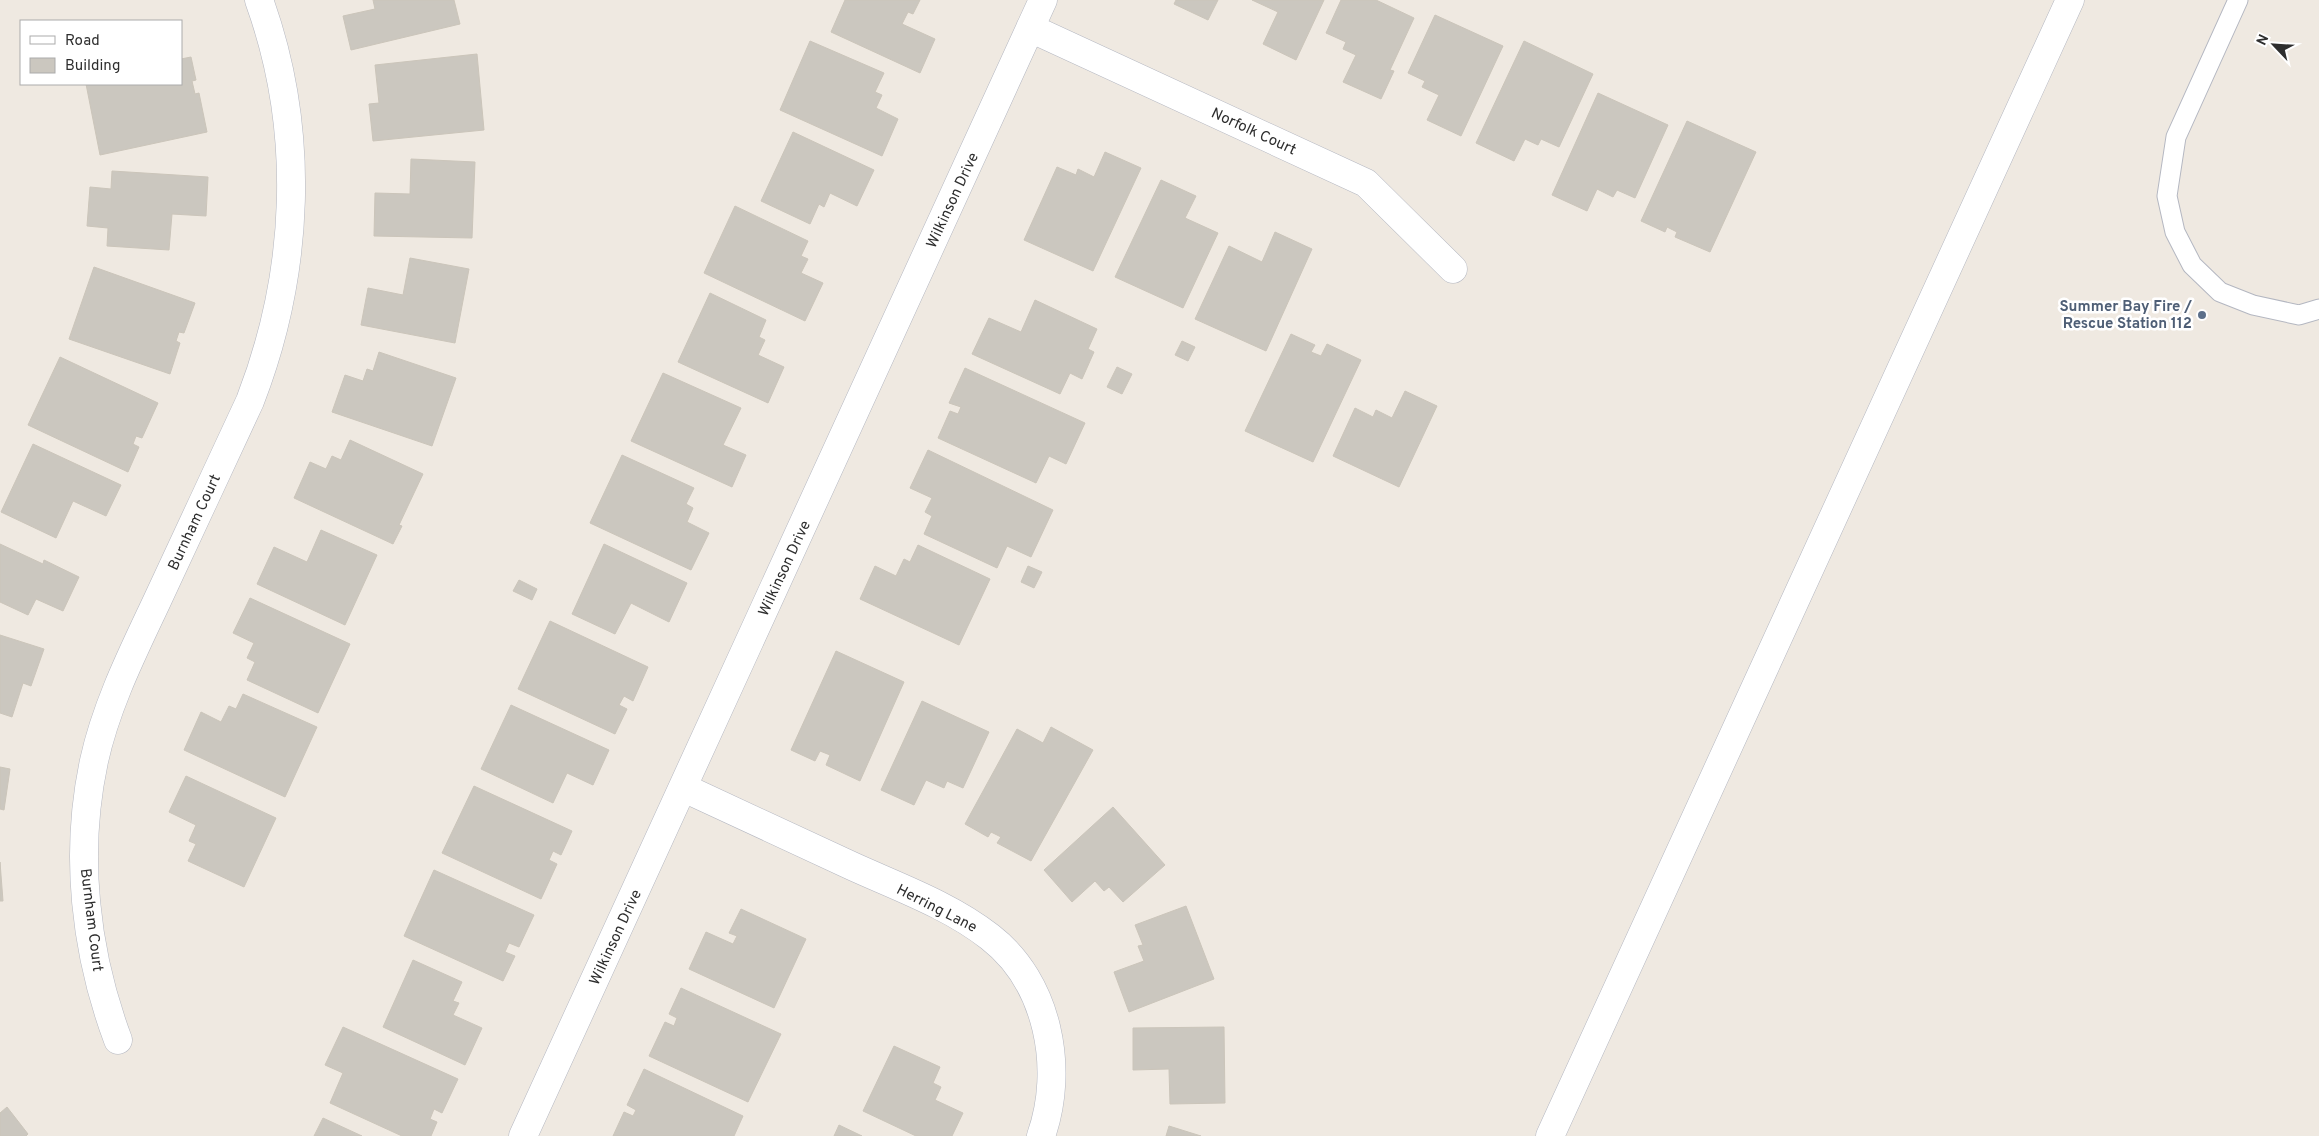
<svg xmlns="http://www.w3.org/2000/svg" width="2319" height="1136" font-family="Overpass,sans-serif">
<rect width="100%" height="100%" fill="#efe9e1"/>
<!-- building -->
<path fill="#cbc7bf" stroke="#cbc5ba" d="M 373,0 L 454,0 L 460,24 L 351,50 L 343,16 L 375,9 Z
M 845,0 L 920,0 L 913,14 L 908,12 L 902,24 L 935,39 L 920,73 L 831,32 Z
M 1176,0 L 1218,0 L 1208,20 L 1174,4 Z
M 1252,0 L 1324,0 L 1296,60 L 1263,44 L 1278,12 Z
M 1341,0 L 1376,0 L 1414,18 L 1390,70 L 1394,71 L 1381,99 L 1343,82 L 1356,55 L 1343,49 L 1346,42 L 1326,33 Z
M 1435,15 L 1503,46 L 1461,136 L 1427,120 L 1439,95 L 1422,87 L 1425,81 L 1408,73 Z
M 810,41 L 884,73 L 875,92 L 882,95 L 876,108 L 898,119 L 882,156 L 780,110 Z
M 1524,41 L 1593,74 L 1559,147 L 1541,139 L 1538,145 L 1525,139 L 1514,161 L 1476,143 Z
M 477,54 L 484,130 L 373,141 L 369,104 L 379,103 L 375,65 Z
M 191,57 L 196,80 L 192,81 L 195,94 L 199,93 L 207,132 L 100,155 L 86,84 L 181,84 L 181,59 Z
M 1598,93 L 1668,125 L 1635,198 L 1617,190 L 1613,197 L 1597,189 L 1587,211 L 1552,195 Z
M 1687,121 L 1756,152 L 1710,252 L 1675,237 L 1677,232 L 1667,227 L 1665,232 L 1641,221 Z
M 793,132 L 874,170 L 857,206 L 830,193 L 824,207 L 819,204 L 810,224 L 761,201 Z
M 1105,152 L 1141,168 L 1093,271 L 1024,240 L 1057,167 L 1076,175 L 1078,169 L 1094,177 Z
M 411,159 L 475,162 L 472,238 L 374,236 L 375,193 L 410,194 Z
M 112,171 L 208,177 L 206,216 L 172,214 L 169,250 L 107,246 L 108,228 L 87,226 L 90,187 L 111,189 Z
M 1161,180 L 1196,196 L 1185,218 L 1218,233 L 1183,308 L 1115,277 Z
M 735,206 L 808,241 L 801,256 L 808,259 L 801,273 L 823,283 L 805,321 L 704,273 Z
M 1275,232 L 1312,249 L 1266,351 L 1195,319 L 1229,246 L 1262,262 Z
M 410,258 L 469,269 L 455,343 L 361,325 L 368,288 L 403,295 Z
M 94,267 L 195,303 L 184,333 L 179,332 L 176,341 L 180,343 L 170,374 L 69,339 Z
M 710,293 L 766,320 L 759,337 L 765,340 L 758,355 L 784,367 L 768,403 L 678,362 Z
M 1035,300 L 1097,329 L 1088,349 L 1094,352 L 1082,379 L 1070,373 L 1060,394 L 972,354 L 989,318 L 1021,332 Z
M 1291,334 L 1315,345 L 1311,352 L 1321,356 L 1327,344 L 1361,360 L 1313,462 L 1245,431 Z
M 1182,341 L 1195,347 L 1188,361 L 1175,355 Z
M 379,352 L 456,378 L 432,446 L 332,412 L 345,375 L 363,381 L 367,369 L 373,371 Z
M 60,357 L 158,403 L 142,438 L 136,436 L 133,444 L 139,447 L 128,472 L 28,425 Z
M 1117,367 L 1132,374 L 1122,394 L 1107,387 Z
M 965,368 L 1085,423 L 1066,464 L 1049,456 L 1036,483 L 938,438 L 950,411 L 958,414 L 961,407 L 949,403 Z
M 663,373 L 741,408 L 723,445 L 746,455 L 732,487 L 631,441 Z
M 1405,391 L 1437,406 L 1399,487 L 1333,456 L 1355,408 L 1373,417 L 1376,410 L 1392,418 Z
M 350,440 L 423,474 L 399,525 L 402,526 L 393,544 L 294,498 L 310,462 L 326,469 L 332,456 L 341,460 Z
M 33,444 L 121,485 L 106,516 L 73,501 L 56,538 L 1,512 Z
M 928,450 L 1053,510 L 1031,557 L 1007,546 L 997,568 L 924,534 L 932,516 L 925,512 L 932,498 L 910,488 Z
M 622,455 L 694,488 L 686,504 L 693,508 L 687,522 L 709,533 L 691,570 L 590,523 Z
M 321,530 L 377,555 L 345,625 L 257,584 L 274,547 L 307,562 Z
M 0,544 L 43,564 L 44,560 L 79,577 L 63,611 L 36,599 L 28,615 L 0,602 Z
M 604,544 L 687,583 L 669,622 L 631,603 L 615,634 L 572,614 Z
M 918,545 L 990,579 L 959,645 L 860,599 L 875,566 L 896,576 L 904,559 L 910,562 Z
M 1028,566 L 1042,572 L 1034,588 L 1021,582 Z
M 519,580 L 537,589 L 532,600 L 513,591 Z
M 250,598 L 350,644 L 318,713 L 247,680 L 255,662 L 247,658 L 254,643 L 233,633 Z
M 550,621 L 648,667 L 633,701 L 624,696 L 619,705 L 627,709 L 615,734 L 518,689 Z
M 0,635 L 44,649 L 31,686 L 23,683 L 12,717 L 0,713 Z
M 836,651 L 904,682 L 860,781 L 826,765 L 830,755 L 820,751 L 815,761 L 791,750 Z
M 243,694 L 317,727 L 285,797 L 184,750 L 201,712 L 221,722 L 229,706 L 236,709 Z
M 922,701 L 989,732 L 963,788 L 947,781 L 944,788 L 926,780 L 914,805 L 881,790 Z
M 511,705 L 609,750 L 593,785 L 567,773 L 553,803 L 481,769 Z
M 1051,727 L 1093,750 L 1031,861 L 997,843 L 1001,837 L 991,832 L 988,837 L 965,824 L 1017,729 L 1043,743 Z
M 0,767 L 10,769 L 4,810 L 0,809 Z
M 186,776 L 276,818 L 244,887 L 188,861 L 196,844 L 189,841 L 196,825 L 169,812 Z
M 474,786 L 572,831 L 561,855 L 553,851 L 549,860 L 557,864 L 541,899 L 442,853 Z
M 1113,807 L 1165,865 L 1123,902 L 1109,887 L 1104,891 L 1095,881 L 1072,902 L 1044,870 Z
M 0,862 L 3,901 L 0,901 Z
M 434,870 L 534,915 L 519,947 L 509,943 L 505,952 L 515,956 L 503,981 L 404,936 Z
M 1186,906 L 1214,979 L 1129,1012 L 1114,972 L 1144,961 L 1138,946 L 1143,945 L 1135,925 Z
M 741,909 L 806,939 L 774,1008 L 689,969 L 706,932 L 733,944 L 737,936 L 729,933 Z
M 413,960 L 462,982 L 453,1001 L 459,1003 L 453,1015 L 482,1028 L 465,1065 L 383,1027 Z
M 681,988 L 781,1034 L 748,1102 L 649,1056 L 665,1022 L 674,1026 L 677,1018 L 669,1014 Z
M 343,1027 L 458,1079 L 442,1113 L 434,1109 L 430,1119 L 437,1122 L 431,1136 L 402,1136 L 330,1103 L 343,1073 L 325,1065 Z
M 1224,1027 L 1225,1103 L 1170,1104 L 1169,1069 L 1133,1070 L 1133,1028 Z
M 894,1046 L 940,1067 L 933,1083 L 941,1087 L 935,1100 L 963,1113 L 952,1136 L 916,1136 L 863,1111 Z
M 644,1069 L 743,1116 L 734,1136 L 613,1136 L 624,1112 L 633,1116 L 636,1110 L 627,1105 Z
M 7,1107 L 28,1134 L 26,1136 L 0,1136 L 0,1113 Z
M 323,1118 L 362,1136 L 314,1136 Z
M 839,1125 L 862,1136 L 834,1136 Z
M 1169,1126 L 1201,1136 L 1166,1136 Z"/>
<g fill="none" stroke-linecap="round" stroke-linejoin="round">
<!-- service casing -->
<g stroke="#b4b7c1" stroke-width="21">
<path id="service" d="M 2238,0 L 2176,137 L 2167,196 L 2175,232 L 2192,265 L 2220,292 L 2253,305 L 2299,315 L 2319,309"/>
</g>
<!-- minor casing -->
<g stroke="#b4b7c1" stroke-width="29">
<path id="minor" d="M 1030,28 L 1366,183 L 1453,269
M 684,788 C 740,814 796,840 852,866 C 898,887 949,905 990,937 C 1048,982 1065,1068 1041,1136
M 118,1040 C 85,952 74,854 94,761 C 106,706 132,654 156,603 C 187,536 219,468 250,401 C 300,272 306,130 259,0
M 523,1136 L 1043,0"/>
</g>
<!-- secondary casing -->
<g stroke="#b4b7c1" stroke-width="29">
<path id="secondary" d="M 1550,1136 L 2070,0"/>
</g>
<!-- service -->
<use href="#service" stroke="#fff" stroke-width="19"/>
<!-- minor -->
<use href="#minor" stroke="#fff" stroke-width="28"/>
<!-- secondary -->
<use href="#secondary" stroke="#fff" stroke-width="28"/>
</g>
<!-- markers -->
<circle fill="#5c6f8a" stroke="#fff" stroke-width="2" cx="2202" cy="315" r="5"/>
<g text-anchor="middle" stroke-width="5" stroke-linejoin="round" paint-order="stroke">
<!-- street labels -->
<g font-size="15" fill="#2e2e2e" stroke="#fff">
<text transform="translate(1254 131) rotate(25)" y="5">Norfolk Court</text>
<text transform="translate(952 200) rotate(-65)" y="5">Wilkinson Drive</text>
<text transform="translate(194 522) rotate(-65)" y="5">Burnham Court</text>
<text transform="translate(784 568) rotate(-65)" y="5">Wilkinson Drive</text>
<text transform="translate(937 908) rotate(27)" y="5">Herring Lane</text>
<text transform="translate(92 920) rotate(83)" y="5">Burnham Court</text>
<text transform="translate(615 937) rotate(-65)" y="5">Wilkinson Drive</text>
</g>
<!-- service labels -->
<g font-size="15" font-weight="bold" fill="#4e5e75" stroke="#fff" text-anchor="end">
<text x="2192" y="311">Summer Bay Fire /<tspan x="2192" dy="17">Rescue Station 112</tspan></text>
</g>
</g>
<!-- legend -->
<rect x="20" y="20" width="162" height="65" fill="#ffffff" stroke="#ababab"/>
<rect x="30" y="36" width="25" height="8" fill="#ffffff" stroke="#ababab"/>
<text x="65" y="45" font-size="15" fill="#2e2e2e">Road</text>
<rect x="30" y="58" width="25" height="15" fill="#cbc7bf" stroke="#ababab"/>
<text x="65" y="70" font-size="15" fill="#2e2e2e">Building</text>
<!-- north arrow -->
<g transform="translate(2274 45) rotate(295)" stroke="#ffffff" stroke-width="4" paint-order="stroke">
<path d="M0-4L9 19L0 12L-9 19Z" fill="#2e2e2e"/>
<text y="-8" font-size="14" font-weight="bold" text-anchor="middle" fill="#2e2e2e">N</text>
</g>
</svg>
